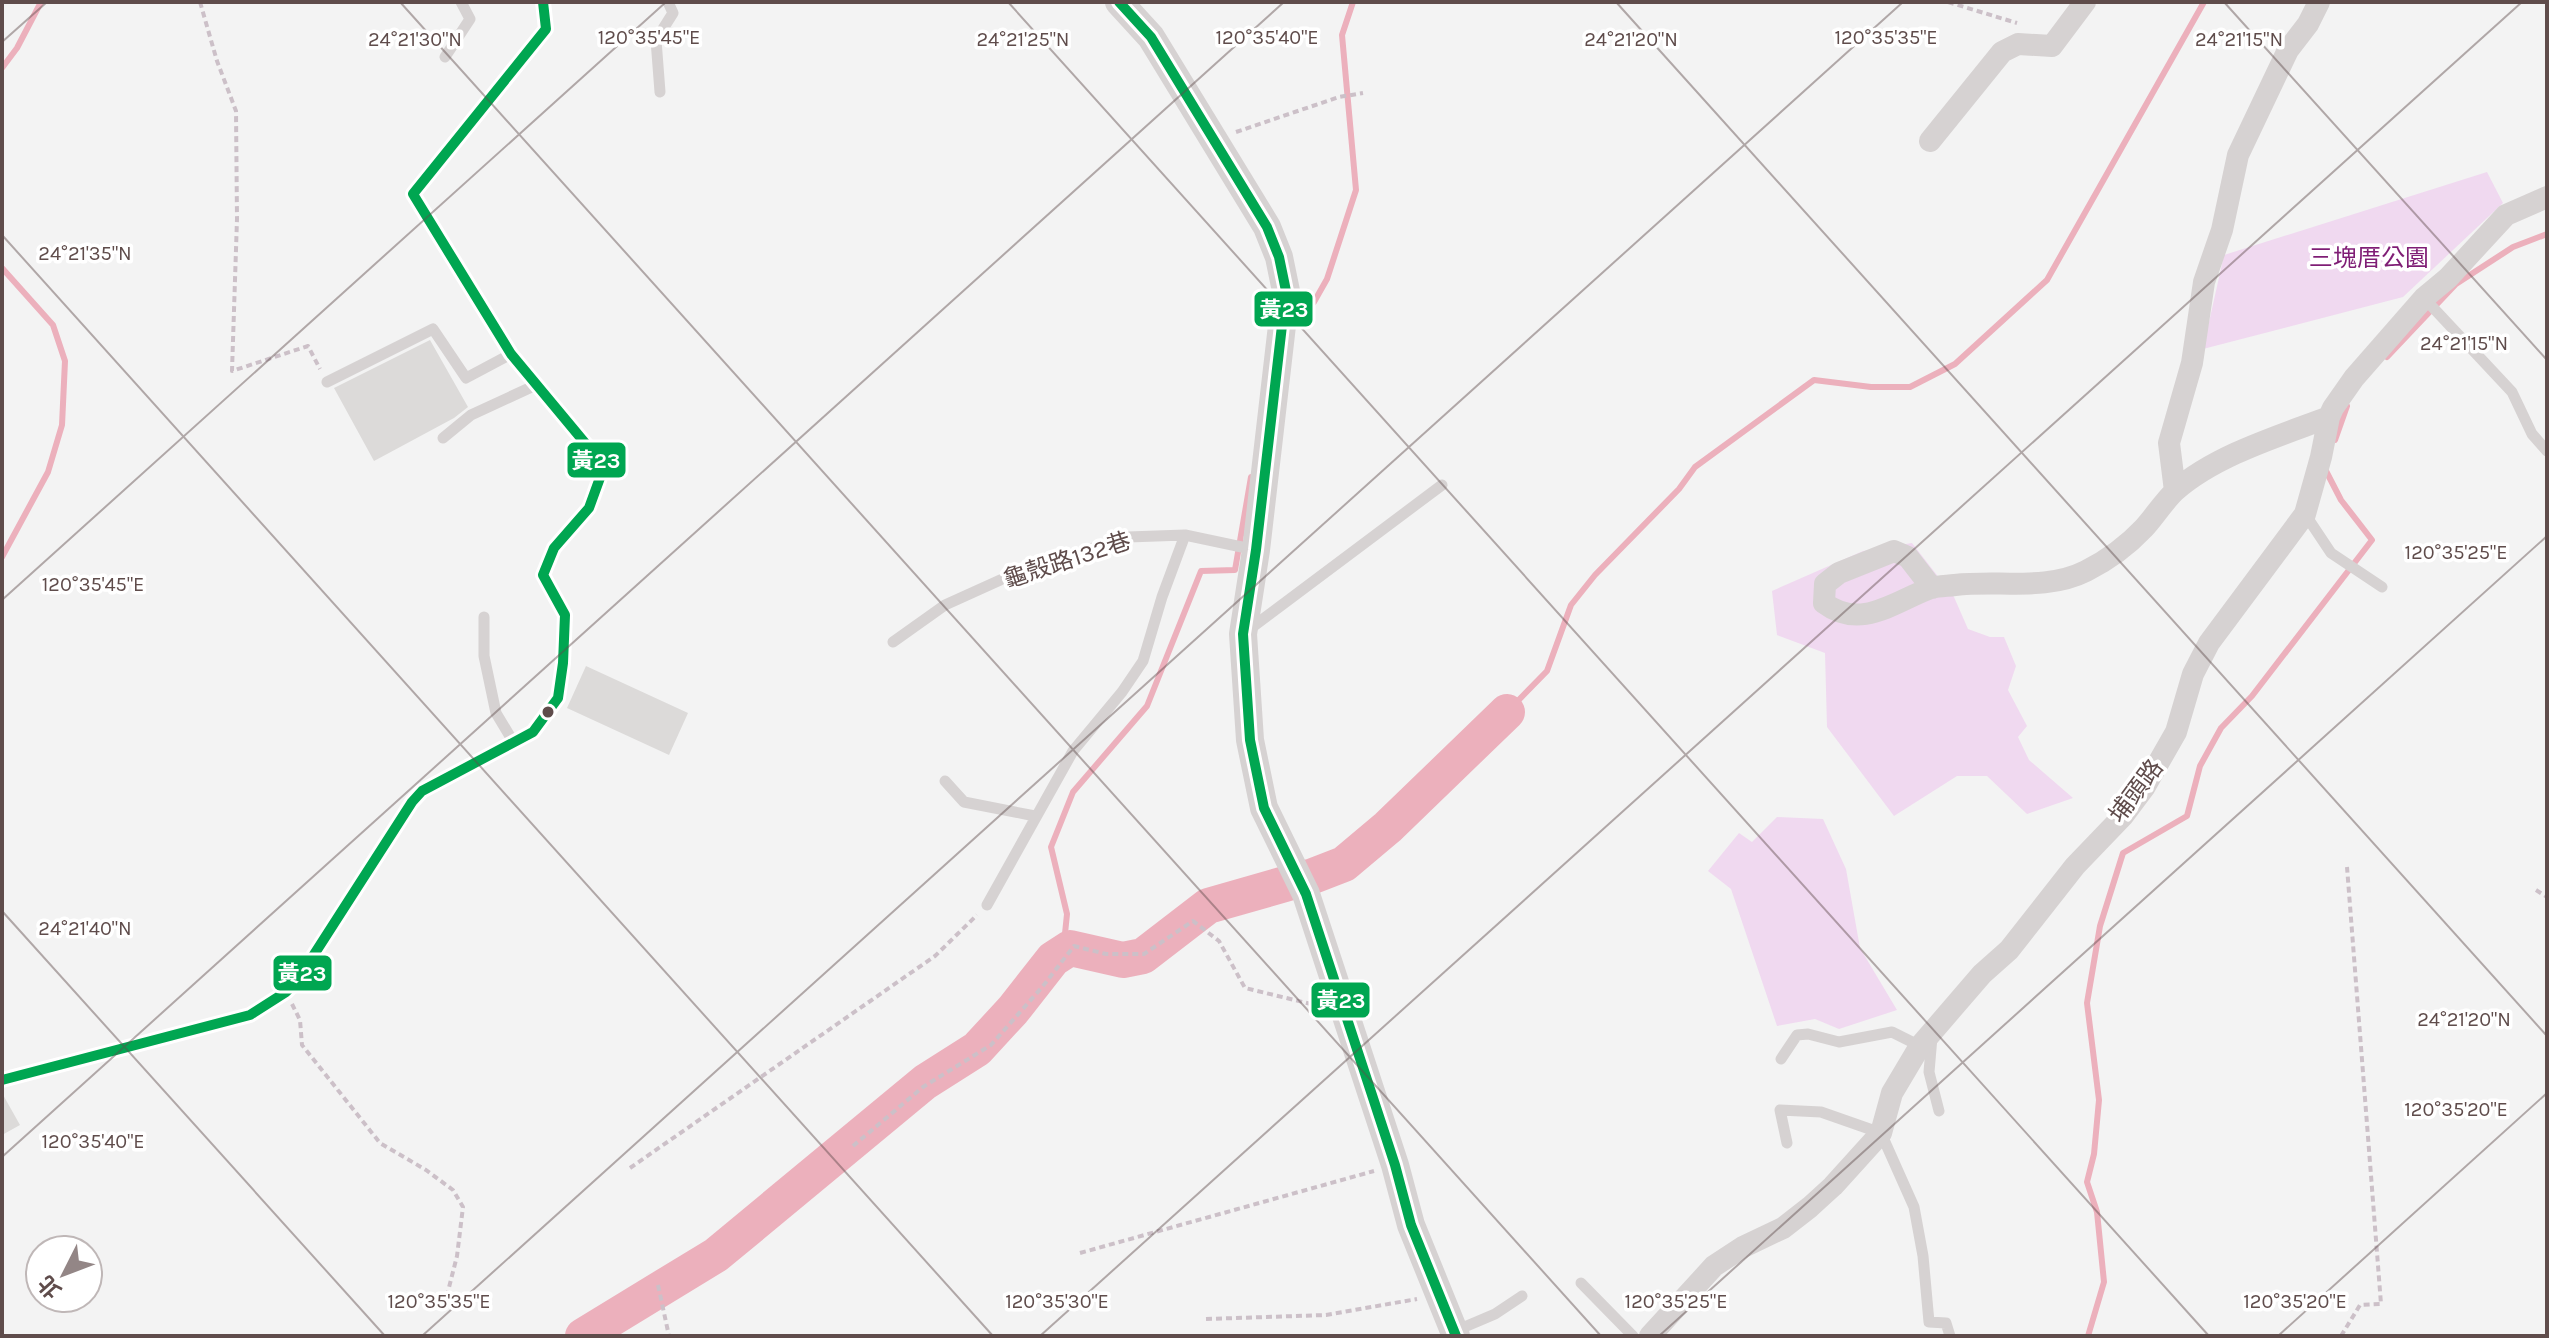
<svg xmlns="http://www.w3.org/2000/svg" width="2549" height="1338" font-family="Karla,'Noto Sans TC',sans-serif">
<rect width="100%" height="100%" fill="#f3f3f3"/>
<!-- green -->
<path fill="#f0d9f0" d="M 2487,172 L 2503,203 L 2403,297 L 2203,349 L 2224,255 Z
M 1912,543 L 1954,597 L 1968,629 L 1990,637 L 2004,637 L 2016,666 L 2008,690 L 2027,726 L 2018,737 L 2029,760 L 2073,798 L 2027,814 L 1987,776 L 1957,776 L 1894,816 L 1827,727 L 1825,653 L 1777,635 L 1772,591 L 1863,551 Z
M 1777,817 L 1823,819 L 1846,869 L 1860,948 L 1897,1010 L 1839,1029 L 1815,1019 L 1777,1026 L 1731,889 L 1708,871 L 1739,833 L 1752,842 Z"/>
<g fill="none" stroke-linecap="round" stroke-linejoin="round">
<!-- stream -->
<path stroke="#ecb0bc" stroke-width="6" d="M 2,68 L 17,48 L 41,2
M 2,268 L 53,325 L 65,361 L 62,425 L 48,472 L 2,557
M 1291,327 L 1314,302 L 1327,279 L 1356,190 L 1342,35 L 1353,2
M 2387,357 L 2456,284 L 2513,247 L 2547,234
M 2335,440 L 2347,406
M 1507,712 L 1547,671 L 1571,605 L 1595,575 L 1679,489 L 1695,467 L 1814,380 L 1871,387 L 1910,387 L 1955,364 L 2047,280 L 2204,2
M 1063,953 L 1067,914 L 1051,847 L 1073,792 L 1147,706 L 1201,571 L 1235,570 L 1251,477
M 2088,1336 L 2104,1282 L 2097,1212 L 2087,1182 L 2094,1154 L 2099,1100 L 2087,1003 L 2100,926 L 2123,853 L 2187,816 L 2200,766 L 2221,728 L 2252,696 L 2372,540 L 2341,500 L 2325,469"/>
<!-- river -->
<path stroke="#ecb0bc" stroke-width="36" d="M 583,1336 L 716,1255 L 925,1082 L 977,1049 L 1013,1010 L 1053,959 L 1070,948 L 1123,960 L 1143,956 L 1208,906 L 1313,876 L 1344,864 L 1388,827 L 1507,712"/>
</g>
<!-- building -->
<path fill="#dcdad9" d="M 430,340 L 468,407 L 454,418 L 374,461 L 334,388 Z
M 586,666 L 688,713 L 669,755 L 567,708 Z
M 2,1093 L 20,1125 L 2,1135 Z"/>
<g fill="none" stroke-linecap="round" stroke-linejoin="round">
<!-- path -->
<path stroke="#ccc0c8" stroke-width="4" stroke-dasharray="6 4" stroke-linecap="butt" d="M 200,2 L 217,61 L 236,111 L 237,219 L 232,371 L 308,346 L 320,369
M 1948,2 L 2017,23
M 1236,132 L 1339,97 L 1363,93
M 2536,890 L 2547,897
M 292,1004 L 300,1020 L 302,1045 L 380,1143 L 426,1170 L 453,1190 L 463,1207 L 457,1256 L 444,1307
M 853,1146 L 923,1087 L 991,1045 L 1043,986 L 1074,946 L 1106,954 L 1144,954 L 1193,921 L 1219,941 L 1245,988 L 1311,1004 L 1319,1001
M 630,1168 L 935,956 L 977,915
M 1080,1253 L 1374,1171
M 658,1285 L 669,1336
M 1206,1319 L 1326,1315 L 1417,1299
M 2341,1336 L 2360,1305 L 2381,1304 L 2347,867"/>
<!-- service -->
<path stroke="#d6d2d2" stroke-width="11" d="M 445,57 L 470,19 L 461,2
M 660,92 L 656,40 L 673,13 L 668,2
M 2424,298 L 2512,392 L 2532,434 L 2547,451
M 327,382 L 433,329 L 466,378 L 511,354
M 443,438 L 471,415 L 536,385
M 2305,514 L 2331,553 L 2382,587
M 484,617 L 484,656 L 496,713 L 514,743
M 1247,631 L 1442,485
M 893,642 L 945,605 L 1018,572 L 1128,537 L 1185,535 L 1256,550
M 945,781 L 964,802 L 1035,816
M 987,905 L 1073,751 L 1122,692 L 1143,661 L 1162,597 L 1185,535
M 1932,1037 L 1929,1072 L 1939,1111
M 1781,1059 L 1797,1035 L 1808,1034 L 1839,1042 L 1892,1032 L 1920,1046
M 2,1080 L 250,1015 L 286,992 L 297,981 L 412,802 L 422,791 L 533,732 L 558,698 L 563,663 L 565,615 L 543,575 L 554,548 L 589,508 L 601,475 L 595,455 L 511,354 L 413,194 L 546,29 L 543,2
M 1787,1143 L 1780,1110 L 1821,1112 L 1881,1133 L 1914,1207 L 1923,1256 L 1929,1322 L 1946,1323 L 1950,1336
M 1581,1283 L 1633,1336
M 1455,1331 L 1495,1314 L 1522,1296"/>
<!-- minor -->
<path stroke="#d6d2d2" stroke-width="22" d="M 1930,141 L 2002,52 L 2018,44 L 2052,46 L 2085,2
M 2175,491 L 2169,443 L 2192,363 L 2204,282 L 2222,230 L 2238,155 L 2288,50 L 2308,24 L 2319,2
M 1932,588 L 1908,557 L 1894,551 L 1839,573 L 1825,584 L 1824,603 C 1861,631 1895,601 1931,588 C 1938,586 1947,586 1955,585 C 1998,580 2047,591 2086,571 C 2108,560 2128,545 2144,528 C 2155,516 2164,501 2176,490 C 2216,455 2279,436 2329,417
M 1650,1336 L 1714,1266 L 1743,1247 L 1783,1228 L 1810,1207 L 1833,1186 L 1881,1133 L 1892,1093 L 1920,1046 L 1982,974 L 2009,950 L 2075,866 L 2123,816 L 2144,788 L 2176,732 L 2193,674 L 2209,643 L 2305,514 L 2321,457 L 2329,417 L 2333,408 L 2354,378 L 2424,298 L 2448,278 L 2506,215 L 2547,197"/>
<!-- tertiary -->
<path stroke="#d6d2d2" stroke-width="28" d="M 1119,2 L 1151,37 L 1267,227 L 1279,257 L 1286,291 L 1256,550 L 1243,634 L 1250,740 L 1264,808 L 1306,894 L 1395,1165 L 1411,1225 L 1456,1336"/>
<!-- bus-1 casing -->
<g stroke="#fff" stroke-width="16">
<path id="bus-1" d="M 1119,2 L 1151,37 L 1267,227 L 1279,257 L 1286,291 L 1256,550 L 1243,634 L 1250,740 L 1264,808 L 1306,894 L 1395,1165 L 1411,1225 L 1456,1336
M 413,194 L 546,29 L 543,2
M 2,1080 L 250,1015 L 286,992 L 297,981 L 412,802 L 422,791 L 533,732 L 558,698 L 563,663 L 565,615 L 543,575 L 554,548 L 589,508 L 601,475 L 595,455 L 511,354 L 413,194"/>
</g>
<!-- bus-1 -->
<use href="#bus-1" stroke="#00a651" stroke-width="10"/>
</g>
<!-- ticks -->
<path fill="none" stroke="#5f4c4b" stroke-width="2" stroke-opacity="0.45" d="M 400,2 L 1601,1336M 1008,2 L 2209,1336M 1616,2 L 2547,1036M 2224,2 L 2547,360M 2,42 L 47,2M 2,235 L 993,1336M 2,600 L 666,2M 2,911 L 385,1336M 2,1157 L 1284,2M 422,1336 L 1903,2M 1040,1336 L 2522,2M 1659,1336 L 2547,536M 2278,1336 L 2547,1093"/>
<!-- markers -->
<circle fill="#5f4c4b" stroke="#fff" stroke-width="3" cx="548" cy="712" r="7"/>
<g text-anchor="middle" stroke-width="7" stroke-linejoin="round" paint-order="stroke">
<!-- park labels -->
<g font-size="24" fill="#7f1d75" stroke="#fff">
<text x="2369" y="266">三塊厝公園</text>
</g>
<!-- street labels -->
<g font-size="24" fill="#5f4c4b" stroke="#fff">
<text transform="translate(1067 560) rotate(-18)" y="8">龜殼路132巷</text>
<text transform="translate(2136 791) rotate(-53)" y="8">埔頭路</text>
</g>
</g>
<g font-size="20" text-anchor="middle" fill="#5f4c4b" stroke="#fff" stroke-width="7" stroke-linejoin="round" paint-order="stroke">
<text x="649" y="44">120°35'45"E</text>
<text x="1267" y="44">120°35'40"E</text>
<text x="1886" y="44">120°35'35"E</text>
<text x="415" y="46">24°21'30"N</text>
<text x="1023" y="46">24°21'25"N</text>
<text x="1631" y="46">24°21'20"N</text>
<text x="2239" y="46">24°21'15"N</text>
<text x="85" y="260">24°21'35"N</text>
<text x="2464" y="350">24°21'15"N</text>
<text x="2456" y="559">120°35'25"E</text>
<text x="93" y="591">120°35'45"E</text>
<text x="85" y="935">24°21'40"N</text>
<text x="2464" y="1026">24°21'20"N</text>
<text x="2456" y="1116">120°35'20"E</text>
<text x="93" y="1148">120°35'40"E</text>
<text x="439" y="1308">120°35'35"E</text>
<text x="1057" y="1308">120°35'30"E</text>
<text x="1676" y="1308">120°35'25"E</text>
<text x="2295" y="1308">120°35'20"E</text>
</g>
<g stroke="#fff" stroke-width="3">
<rect x="1253" y="290" width="61" height="38" rx="8" fill="#00a651"/>
<rect x="566" y="441" width="61" height="38" rx="8" fill="#00a651"/>
<rect x="272" y="954" width="61" height="38" rx="8" fill="#00a651"/>
<rect x="1310" y="981" width="61" height="38" rx="8" fill="#00a651"/>
</g>
<g font-size="22" text-anchor="middle" font-weight="bold" fill="#fff">
<text x="1284" y="317">黃23</text>
<text x="596" y="468">黃23</text>
<text x="302" y="981">黃23</text>
<text x="1341" y="1008">黃23</text>
</g>
<!-- border -->
<rect width="2549" height="1338" fill="none" stroke="#5f4c4b" stroke-width="8"/>
<!-- north arrow -->
<g transform="translate(64 1274) rotate(228)"><circle r="38" fill="#ffffff" stroke="#bfb7b7" stroke-width="2"/>
<path d="M0-6L14 30L0 20L-14 30Z" fill="#938686"/>
<text y="-12" font-size="22" font-weight="bold" text-anchor="middle" fill="#5f4c4b">北</text>
</g>
</svg>
